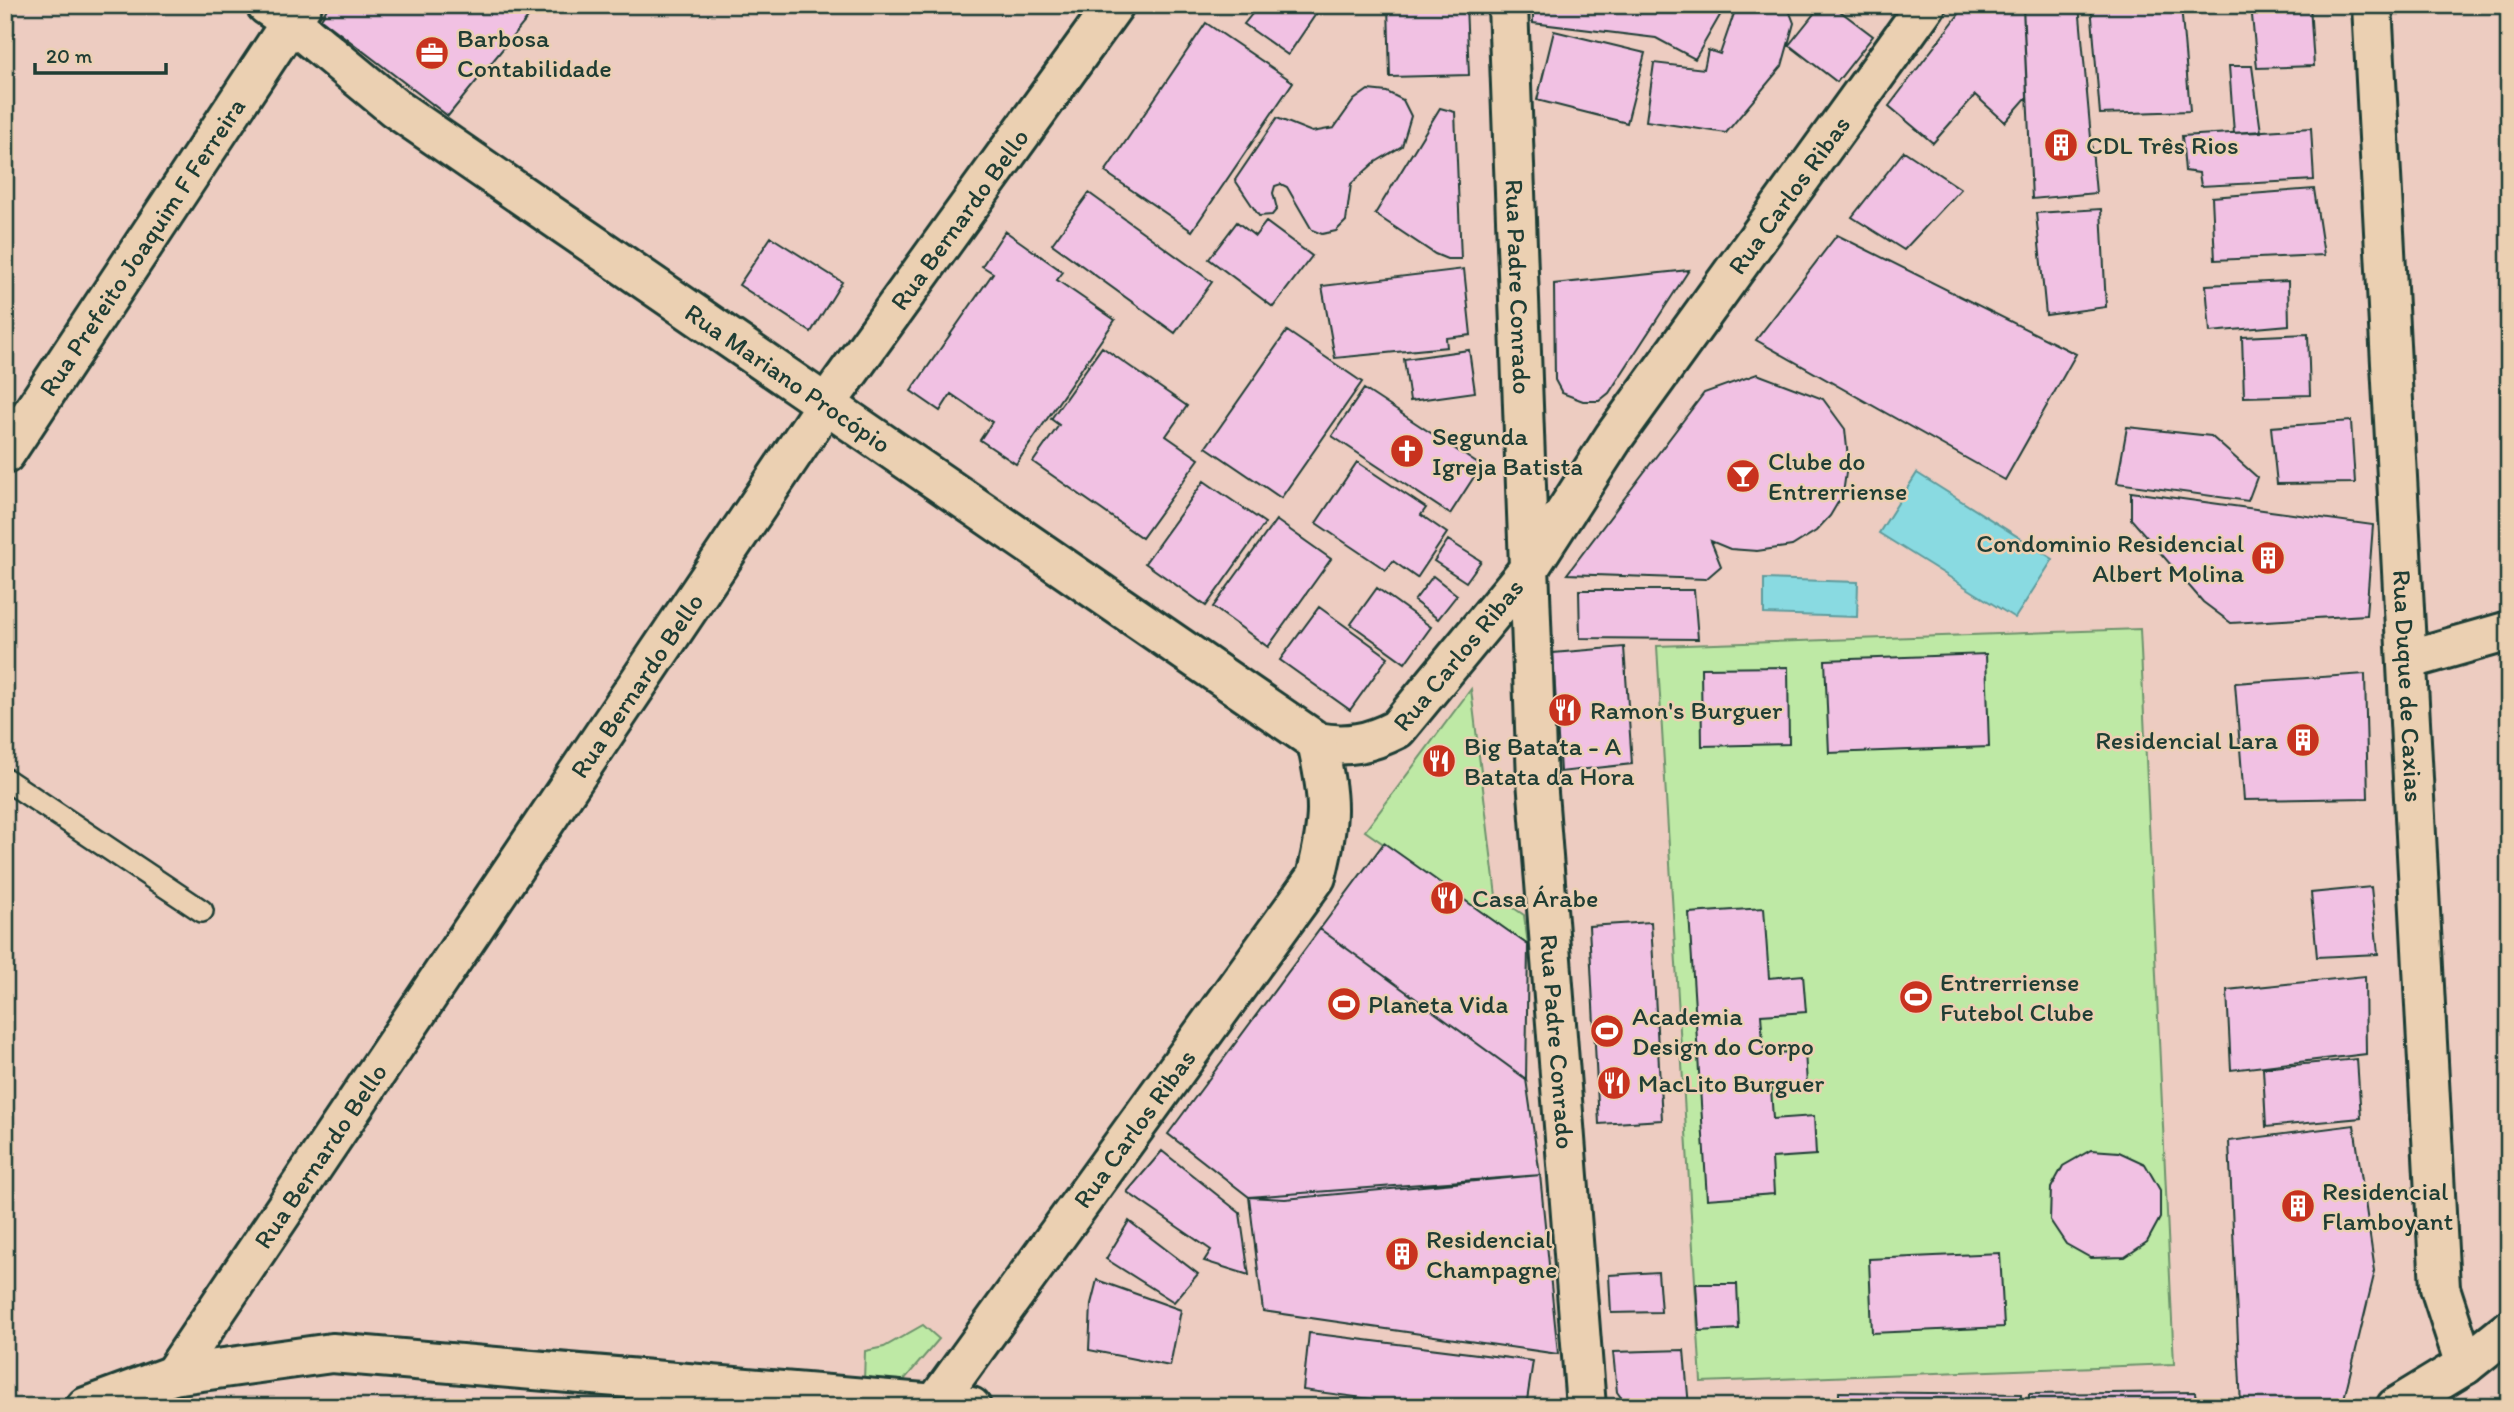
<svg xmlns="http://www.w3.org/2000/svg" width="2514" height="1412" font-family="Itim,sans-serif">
<rect width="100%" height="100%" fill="#edccc1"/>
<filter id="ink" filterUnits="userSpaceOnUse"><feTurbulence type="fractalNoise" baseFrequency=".0143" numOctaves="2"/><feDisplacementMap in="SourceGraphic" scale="14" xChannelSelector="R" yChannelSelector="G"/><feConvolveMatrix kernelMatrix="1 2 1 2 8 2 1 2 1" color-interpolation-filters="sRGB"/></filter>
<g filter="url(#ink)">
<!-- green -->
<path fill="#bee9a5" stroke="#6e936c" stroke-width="2" d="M 2140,629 L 2174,1364 L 1701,1382 L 1657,646 Z
M 1471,689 L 1496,896 L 1524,915 L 1528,945 L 1365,831 Z
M 923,1325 L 939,1339 L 898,1387 L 864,1381 L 865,1351 L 884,1347 Z"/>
<!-- water -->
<path fill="#89dae1" stroke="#5f9b9c" stroke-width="2" d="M 1917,473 L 2053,559 L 2015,618 L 1879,533 Z
M 1764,579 L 1858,582 L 1857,617 L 1764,614 Z"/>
<!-- building -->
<path fill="#f1c1e3" stroke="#1f3d34" stroke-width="2" d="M 329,5 L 532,5 L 536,8 L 448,116 L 321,19 Z
M 1240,5 L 1322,5 L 1288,55 L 1244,24 L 1252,14 Z
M 1388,5 L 1466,5 L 1469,75 L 1390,77 Z
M 1533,5 L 1726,5 L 1695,59 L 1656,38 L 1533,23 Z
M 1737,5 L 1787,5 L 1794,23 L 1782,66 L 1726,133 L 1646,121 L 1654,63 L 1704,69 L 1708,50 L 1720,54 Z
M 1821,5 L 1832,5 L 1873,36 L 1837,82 L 1789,45 Z
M 1966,5 L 2023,8 L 2027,97 L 2005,122 L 1975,95 L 1933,143 L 1889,106 Z
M 2023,5 L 2079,5 L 2096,193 L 2032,199 Z
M 2091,5 L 2181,5 L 2190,111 L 2100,114 Z
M 2251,5 L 2310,5 L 2314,66 L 2257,68 Z
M 1206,23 L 1293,82 L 1192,231 L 1105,172 Z
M 1554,31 L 1645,53 L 1627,123 L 1537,100 Z
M 2229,66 L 2252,66 L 2261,132 L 2234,133 Z
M 1368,90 L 1387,92 L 1403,100 L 1411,116 L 1402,146 L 1374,163 L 1351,184 L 1346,221 L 1336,231 L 1322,234 L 1312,230 L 1287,187 L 1281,184 L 1275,186 L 1273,193 L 1277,209 L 1272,215 L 1259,216 L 1235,180 L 1277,118 L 1312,132 L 1334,128 L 1354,100 Z
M 1440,108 L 1455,112 L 1461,259 L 1447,259 L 1435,254 L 1375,214 Z
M 2311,128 L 2314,180 L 2201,186 L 2199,173 L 2185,171 L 2182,136 Z
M 1904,151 L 1961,189 L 1904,250 L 1852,217 Z
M 2314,189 L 2324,255 L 2215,260 L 2212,197 Z
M 1089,193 L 1212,282 L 1175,333 L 1052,244 Z
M 2101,209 L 2106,307 L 2046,315 L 2036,213 Z
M 1237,222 L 1255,236 L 1266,222 L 1312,256 L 1273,307 L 1209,259 Z
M 1005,231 L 1063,272 L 1057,280 L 1115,320 L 1016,464 L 980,440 L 992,422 L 951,394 L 940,411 L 911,391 L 993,273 L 982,266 Z
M 1837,235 L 2076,354 L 2005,480 L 1756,340 Z
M 771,237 L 842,282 L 811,332 L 739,285 Z
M 1464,269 L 1471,335 L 1446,338 L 1447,347 L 1335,358 L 1322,286 Z
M 1689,270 L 1609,393 L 1599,401 L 1583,401 L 1562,393 L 1555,380 L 1554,284 Z
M 2288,281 L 2289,325 L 2210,332 L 2206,285 Z
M 1287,331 L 1362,382 L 1281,498 L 1206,447 Z
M 2308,334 L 2310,395 L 2244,397 L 2242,337 Z
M 1102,347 L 1187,406 L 1166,436 L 1199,459 L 1142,538 L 1033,462 L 1059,425 L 1051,419 Z
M 1469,350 L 1475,392 L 1410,401 L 1404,359 Z
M 1757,374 L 1823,399 L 1845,429 L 1848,458 L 1843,494 L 1830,516 L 1816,531 L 1792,546 L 1757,551 L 1730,549 L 1711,541 L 1721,566 L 1706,579 L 1567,574 L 1704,393 Z
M 1364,389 L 1481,466 L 1450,514 L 1332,436 Z
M 2351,421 L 2355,483 L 2277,484 L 2271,427 Z
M 2127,427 L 2211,436 L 2257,477 L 2248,501 L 2117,483 Z
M 1357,462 L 1426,508 L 1421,515 L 1447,533 L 1417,578 L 1393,561 L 1386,570 L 1316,523 Z
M 1204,481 L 1265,523 L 1206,606 L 1145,563 Z
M 2131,492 L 2373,525 L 2366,615 L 2231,623 L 2203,602 L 2131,519 Z
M 1276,520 L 1331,559 L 1268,647 L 1213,607 Z
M 1448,540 L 1481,561 L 1466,582 L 1434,561 Z
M 1433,576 L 1457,595 L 1438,619 L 1414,601 Z
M 1377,588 L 1431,627 L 1405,663 L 1351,624 Z
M 1579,590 L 1694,590 L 1698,639 L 1580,638 Z
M 1319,607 L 1388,657 L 1350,710 L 1280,660 Z
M 1624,647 L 1632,764 L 1560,772 L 1553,653 Z
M 1986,654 L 1989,747 L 1829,753 L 1825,660 Z
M 1788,667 L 1789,744 L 1702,746 L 1701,668 Z
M 2365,674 L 2368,798 L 2244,800 L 2235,683 Z
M 1384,843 L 1528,945 L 1526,1079 L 1320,929 Z
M 2371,887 L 2378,954 L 2317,957 L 2311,893 Z
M 1764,908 L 1769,978 L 1803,975 L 1806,1012 L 1761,1015 L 1764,1054 L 1805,1051 L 1807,1085 L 1771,1088 L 1773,1119 L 1814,1116 L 1816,1155 L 1772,1158 L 1774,1194 L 1707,1199 L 1689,913 Z
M 1651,922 L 1662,1120 L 1599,1124 L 1589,926 Z
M 1320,929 L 1526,1079 L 1540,1175 L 1285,1199 L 1249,1197 L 1168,1134 Z
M 2365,976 L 2366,1054 L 2231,1070 L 2227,990 Z
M 2357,1059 L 2361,1118 L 2266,1127 L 2263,1068 Z
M 2354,1125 L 2375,1271 L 2343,1403 L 2328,1407 L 2241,1407 L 2229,1141 Z
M 2091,1150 L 2119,1152 L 2145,1164 L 2160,1190 L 2160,1218 L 2147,1242 L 2125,1257 L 2091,1258 L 2066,1244 L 2050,1220 L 2051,1188 L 2063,1166 Z
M 1162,1151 L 1240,1213 L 1249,1275 L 1204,1261 L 1211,1250 L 1127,1192 Z
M 1540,1175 L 1558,1354 L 1263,1311 L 1249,1197 Z
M 1129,1221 L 1198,1274 L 1174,1302 L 1106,1259 Z
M 2000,1253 L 2004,1327 L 1872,1333 L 1869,1259 Z
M 1658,1272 L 1661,1312 L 1611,1313 L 1609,1275 Z
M 1097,1280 L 1181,1310 L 1170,1366 L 1089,1350 L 1091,1304 Z
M 1696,1284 L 1737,1284 L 1739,1329 L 1699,1331 Z
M 1309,1333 L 1533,1361 L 1526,1407 L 1430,1407 L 1303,1390 Z
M 1684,1350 L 1689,1407 L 1628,1407 L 1617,1392 L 1613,1352 Z
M 1839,1392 L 2021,1394 L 2021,1407 L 1839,1407 Z
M 2195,1392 L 2197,1407 L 2029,1407 L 2029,1394 Z"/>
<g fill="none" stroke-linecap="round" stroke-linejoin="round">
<!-- service casing -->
<g stroke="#1f3d34" stroke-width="26">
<path id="service" d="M 5,779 L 202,911"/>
</g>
<!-- minor casing -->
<g stroke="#1f3d34" stroke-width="44">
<g id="minor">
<path id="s1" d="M 266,5 L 291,22 L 395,108 L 1317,742 C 1347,748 1370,743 1397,729 L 1528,570 L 1614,437 L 1926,5"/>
<path id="s2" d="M 1508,5 L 1537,780 L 1586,1407"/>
<path id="s3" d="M 2372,5 L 2440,1288 L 2465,1365"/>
<path d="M 2407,660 L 2509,631"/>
<path id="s4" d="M 173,1375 L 826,404 L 1114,5"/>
<path id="s5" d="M 935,1404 L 1316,877 C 1331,817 1330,801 1317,742"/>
</g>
</g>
<!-- tertiary casing -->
<g stroke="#1f3d34" stroke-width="44">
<g id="tertiary">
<path id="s6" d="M 5,454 L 302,5"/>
</g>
</g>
<!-- secondary casing -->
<g stroke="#1f3d34" stroke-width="44">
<path id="secondary" d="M 86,1407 L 173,1375 L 332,1353 L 971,1407
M 2396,1407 L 2465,1365 L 2509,1330"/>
</g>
<!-- service -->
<use href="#service" stroke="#ebd0b2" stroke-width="21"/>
<!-- minor -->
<use href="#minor" stroke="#ebd0b2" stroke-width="38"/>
<!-- tertiary -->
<use href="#tertiary" stroke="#ebd0b2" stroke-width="38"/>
<!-- secondary -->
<use href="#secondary" stroke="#ebd0b2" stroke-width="38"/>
</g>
</g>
<!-- icons -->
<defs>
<g id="office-disc" transform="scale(1.75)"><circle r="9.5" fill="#c8321e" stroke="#ebd0b2"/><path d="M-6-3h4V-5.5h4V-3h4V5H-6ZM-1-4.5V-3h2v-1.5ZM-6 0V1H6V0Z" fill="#fff"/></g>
<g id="building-disc" transform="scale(1.75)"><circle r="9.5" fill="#c8321e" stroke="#ebd0b2"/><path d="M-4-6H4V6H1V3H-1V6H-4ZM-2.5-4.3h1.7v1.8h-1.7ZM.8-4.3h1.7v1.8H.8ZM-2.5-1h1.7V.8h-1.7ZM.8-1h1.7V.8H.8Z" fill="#fff"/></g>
<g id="church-disc" transform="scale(1.75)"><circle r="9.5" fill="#c8321e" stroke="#ebd0b2"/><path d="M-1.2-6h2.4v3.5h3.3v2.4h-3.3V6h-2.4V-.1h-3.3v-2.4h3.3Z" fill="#fff"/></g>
<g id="bar-disc" transform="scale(1.75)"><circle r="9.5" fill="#c8321e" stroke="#ebd0b2"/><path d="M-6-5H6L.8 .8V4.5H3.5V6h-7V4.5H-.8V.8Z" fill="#fff"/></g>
<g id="restaurant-disc" transform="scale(1.75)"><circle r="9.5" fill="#c8321e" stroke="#ebd0b2"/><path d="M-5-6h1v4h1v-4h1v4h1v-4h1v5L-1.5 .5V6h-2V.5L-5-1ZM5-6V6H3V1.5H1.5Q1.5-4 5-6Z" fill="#fff"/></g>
<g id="stadium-disc" transform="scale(1.75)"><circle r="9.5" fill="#c8321e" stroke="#ebd0b2"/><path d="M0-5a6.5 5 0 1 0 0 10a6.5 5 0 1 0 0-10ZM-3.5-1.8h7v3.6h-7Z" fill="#fff"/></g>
</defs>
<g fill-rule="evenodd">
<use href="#office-disc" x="432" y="53"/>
<use href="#building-disc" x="2061" y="145"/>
<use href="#church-disc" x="1407" y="451"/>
<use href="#bar-disc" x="1743" y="476"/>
<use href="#building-disc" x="2268" y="558"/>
<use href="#restaurant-disc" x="1565" y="710"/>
<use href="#building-disc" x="2303" y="740"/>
<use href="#restaurant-disc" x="1439" y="761"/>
<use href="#restaurant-disc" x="1447" y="898"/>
<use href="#stadium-disc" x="1916" y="997"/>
<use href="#stadium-disc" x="1344" y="1004"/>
<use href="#stadium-disc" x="1607" y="1031"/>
<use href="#restaurant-disc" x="1614" y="1083"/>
<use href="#building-disc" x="2298" y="1206"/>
<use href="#building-disc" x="1402" y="1254"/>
</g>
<g text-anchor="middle" stroke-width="5" stroke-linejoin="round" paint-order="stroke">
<!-- poi labels -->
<g font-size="26" fill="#1f3d34" stroke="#ebd0b2" text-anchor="start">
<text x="457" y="47">Barbosa<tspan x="457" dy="30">Contabilidade</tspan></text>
<text x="2086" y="154">CDL Três Rios</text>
<text x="1432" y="445">Segunda<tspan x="1432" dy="30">Igreja Batista</tspan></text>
<text x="1768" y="470">Clube do<tspan x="1768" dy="30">Entrerriense</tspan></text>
<text x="2244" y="552" text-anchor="end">Condominio Residencial<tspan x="2244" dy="30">Albert Molina</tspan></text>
<text x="1590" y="719">Ramon's Burguer</text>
<text x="2278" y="749" text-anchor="end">Residencial Lara</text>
<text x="1464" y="755">Big Batata - A<tspan x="1464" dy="30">Batata da Hora</tspan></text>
<text x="1472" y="907">Casa Árabe</text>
<text x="1940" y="991">Entrerriense<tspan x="1940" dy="30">Futebol Clube</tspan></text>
<text x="1368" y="1013">Planeta Vida</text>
<text x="1632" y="1025">Academia<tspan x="1632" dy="30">Design do Corpo</tspan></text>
<text x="1638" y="1092">MacLito Burguer</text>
<text x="2322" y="1200">Residencial<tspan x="2322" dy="30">Flamboyant</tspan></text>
<text x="1426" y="1248">Residencial<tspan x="1426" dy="30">Champagne</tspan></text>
</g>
<!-- street labels -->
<g font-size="26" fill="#1f3d34" stroke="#ebd0b2">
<text dy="9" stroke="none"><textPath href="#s1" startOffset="2030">Rua Carlos Ribas</textPath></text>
<text dy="9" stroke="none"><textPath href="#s4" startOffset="1398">Rua Bernardo Bello</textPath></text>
<text dy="9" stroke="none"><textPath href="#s6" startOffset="248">Rua Prefeito Joaquim F Ferreira</textPath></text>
<text dy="9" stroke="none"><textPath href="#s2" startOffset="282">Rua Padre Conrado</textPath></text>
<text dy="9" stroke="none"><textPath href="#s1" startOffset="642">Rua Mariano Procópio</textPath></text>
<text dy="9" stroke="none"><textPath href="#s1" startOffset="1463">Rua Carlos Ribas</textPath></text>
<text dy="9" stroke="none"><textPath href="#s4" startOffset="831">Rua Bernardo Bello</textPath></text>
<text dy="9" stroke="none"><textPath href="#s3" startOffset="682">Rua Duque de Caxias</textPath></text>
<text dy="9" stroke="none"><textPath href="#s2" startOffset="1038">Rua Padre Conrado</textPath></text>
<text dy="9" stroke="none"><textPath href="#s5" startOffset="340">Rua Carlos Ribas</textPath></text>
<text dy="9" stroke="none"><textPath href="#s4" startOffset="264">Rua Bernardo Bello</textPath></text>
</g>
</g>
<!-- margin -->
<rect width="2514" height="1412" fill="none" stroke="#ebd0b2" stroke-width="28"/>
<rect x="14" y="14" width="2486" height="1384" fill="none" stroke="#1f3d34" stroke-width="2.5" filter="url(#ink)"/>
<!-- scale -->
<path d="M35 63v10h131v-10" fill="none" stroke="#1f3d34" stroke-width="3.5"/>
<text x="46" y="63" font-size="21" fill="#1f3d34" stroke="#ebd0b2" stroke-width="5" paint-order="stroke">20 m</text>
</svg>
